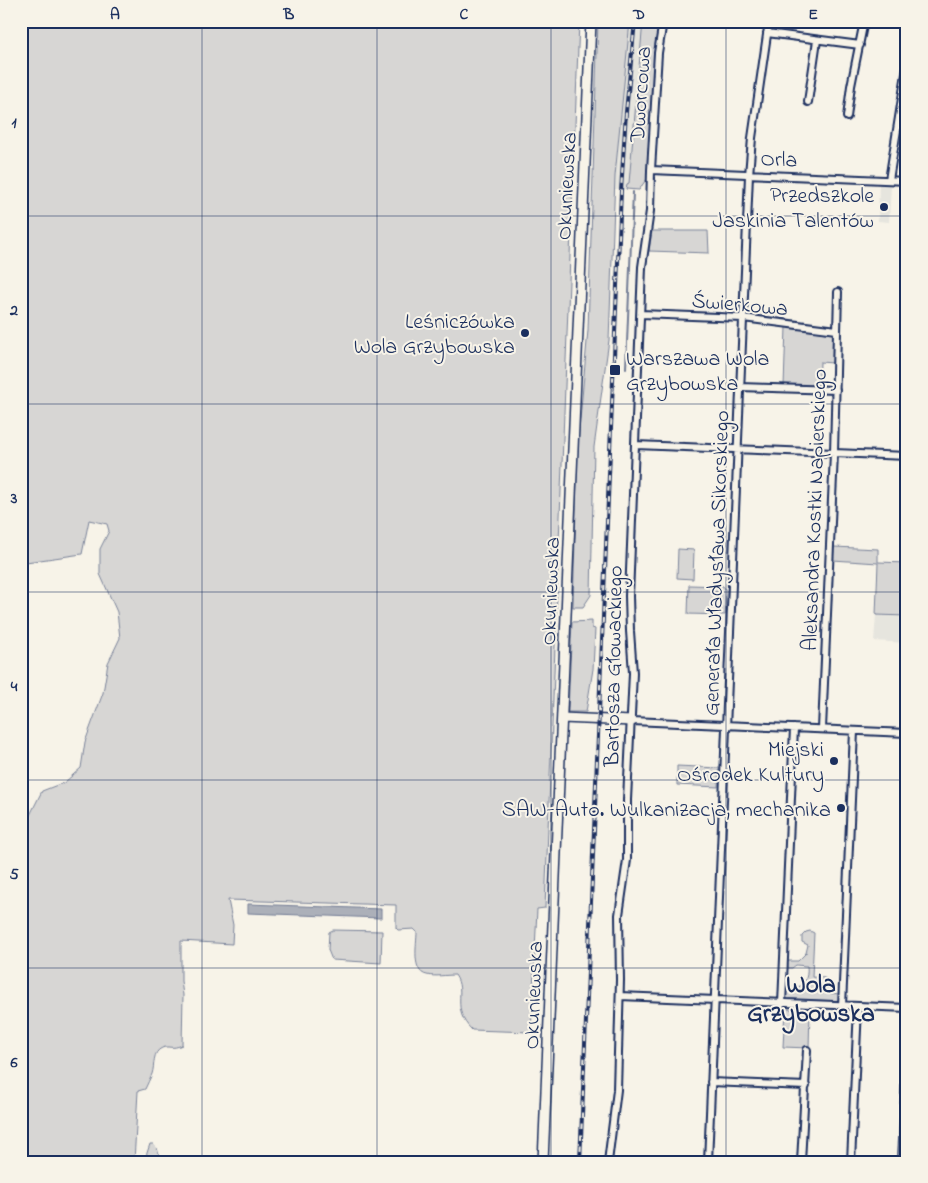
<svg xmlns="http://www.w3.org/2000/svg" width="928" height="1183" font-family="'Indie Flower',sans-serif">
<rect width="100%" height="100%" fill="#f7f3e8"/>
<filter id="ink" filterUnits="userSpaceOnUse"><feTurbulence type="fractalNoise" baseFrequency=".02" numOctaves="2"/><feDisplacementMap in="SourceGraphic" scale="10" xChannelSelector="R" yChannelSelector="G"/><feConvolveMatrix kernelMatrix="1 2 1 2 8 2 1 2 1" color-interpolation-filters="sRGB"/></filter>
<g filter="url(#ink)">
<!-- built -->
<path fill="#e6e5de" d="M 601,21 L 660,21 L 655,58 L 648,181 L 645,181 L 639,190 L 593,188 Z
M 879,184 L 891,185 L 889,222 L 878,221 Z
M 876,615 L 907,616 L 907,643 L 874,641 Z"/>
<!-- green -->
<path fill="#d7d6d4" stroke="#798299" d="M 21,21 L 579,21 L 545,908 L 537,909 L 531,1032 L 472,1030 C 450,1009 467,992 455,975 C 446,975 435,977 427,975 C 411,972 417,944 417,932 L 414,929 L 398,930 L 396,928 L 396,905 L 228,900 L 233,925 L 232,944 L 181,941 L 181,981 L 183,995 L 182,1045 C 171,1050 170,1045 162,1048 C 152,1052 155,1065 152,1074 C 150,1079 147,1084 145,1089 L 138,1091 L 134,1162 L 21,1162 L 21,833 L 42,791 L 65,782 L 81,768 L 85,742 L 103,693 L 108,663 L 120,638 L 117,612 L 100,574 L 100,549 L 109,531 L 107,524 L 89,520 L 82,554 L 26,562 L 21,560 Z
M 598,21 L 630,21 L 615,176 L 609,340 L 594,447 L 591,595 L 583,607 L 573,607 L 578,443 L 588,330 Z
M 643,21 L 660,21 L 655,58 L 648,181 L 645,181 L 639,190 L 626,189 L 627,184 L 629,183 Z
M 652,231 L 708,231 L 709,253 L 649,251 Z
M 786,327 L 832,334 L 834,336 L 833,363 L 820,362 L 819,387 L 784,386 Z
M 834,547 L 878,549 L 878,562 L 907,563 L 907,616 L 876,615 L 878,563 L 833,560 Z
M 678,549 L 694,550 L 693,579 L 677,578 Z
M 689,585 L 723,586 L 726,590 L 725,615 L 688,614 Z
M 592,621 L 592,628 L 595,629 L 593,669 L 586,712 L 568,712 L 572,622 Z
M 677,766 L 719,768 L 718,787 L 677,785 Z
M 333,930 L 382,931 L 381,963 L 332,960 L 328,950 L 329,932 Z
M 810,931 L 814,933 L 812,977 L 825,978 L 829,983 L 828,993 L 840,994 L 841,1001 L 787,999 L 785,997 L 786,983 L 790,983 L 792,988 C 805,988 808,977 807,966 L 796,965 L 792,968 L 788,968 L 787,961 L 798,961 L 806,953 L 808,945 L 802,942 L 802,936 L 806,932 Z
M 785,1009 L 810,1010 L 809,1048 L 783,1047 Z
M 150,1144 L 153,1144 L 157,1148 L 159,1155 L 158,1162 L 144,1162 Z"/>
<!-- water -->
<path fill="#acb0b9" stroke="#727c95" d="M 248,904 L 381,909 L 381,918 L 248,913 Z"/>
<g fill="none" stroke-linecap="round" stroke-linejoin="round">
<!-- stream -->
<path stroke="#727c95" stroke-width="2" d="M 626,368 L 633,192"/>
<!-- street casing -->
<g stroke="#1b2f5e" stroke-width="10">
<path id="street" d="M 767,33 L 860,45
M 808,102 L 817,40
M 847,117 L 851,86 L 864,21
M 651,170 L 907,181
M 889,180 L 907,67
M 641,314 L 743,318 L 837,330
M 740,387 L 836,390
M 636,445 L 907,456
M 632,721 L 907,733
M 822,729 L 834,453 L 838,292
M 620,996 L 907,1008
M 782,1004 L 794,728
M 842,1006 L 854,731
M 711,1082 L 806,1086
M 608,1162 L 617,1090 L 620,980 L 619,915 L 627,860 L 627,800 L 633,673 L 630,631 L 629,596 L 642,267 L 650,211 L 651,170 L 658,53 L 663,21
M 708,1162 L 749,175 L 752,138 L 769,21
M 801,1162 L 807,1050
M 851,1162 L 858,1007"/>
</g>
<!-- secondary casing -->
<g stroke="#1b2f5e" stroke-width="12">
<path id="secondary" d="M 562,718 L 632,721
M 543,1162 L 591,21
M 903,1162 L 907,1073"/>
</g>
<!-- street -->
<use href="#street" stroke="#f7f3e8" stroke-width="6"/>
<!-- secondary -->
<use href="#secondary" stroke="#f7f3e8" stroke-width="9"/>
<!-- rail casing -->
<g stroke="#1b2f5e" stroke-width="4">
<path id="rail" d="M 580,1162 L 621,191 L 626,112 L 635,21"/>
</g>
<!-- rail -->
<use href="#rail" stroke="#f7f3e8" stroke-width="2" stroke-dasharray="5.5" stroke-linecap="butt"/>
</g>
</g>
<!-- grid -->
<path fill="none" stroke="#1b2f5e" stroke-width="1" stroke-opacity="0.55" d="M 202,21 L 202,1162M 377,21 L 377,1162M 551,21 L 551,1162M 726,21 L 726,1162M 21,216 L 907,216M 21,404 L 907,404M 21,592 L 907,592M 21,780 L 907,780M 21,968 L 907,968"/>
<!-- markers -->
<g fill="#1b2f5e" stroke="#f7f3e8" stroke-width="2">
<circle cx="884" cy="207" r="5"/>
<circle cx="525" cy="333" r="5"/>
<rect x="609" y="364" width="12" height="12" rx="2.5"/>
<circle cx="834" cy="761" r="5"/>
<circle cx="841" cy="808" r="5"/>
</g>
<g text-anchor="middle" stroke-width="4" stroke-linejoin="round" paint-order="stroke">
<!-- street labels -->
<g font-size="22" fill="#1b2f5e" stroke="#f7f3e8">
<text transform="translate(639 94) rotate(-86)" y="8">Dworcowa</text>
<text transform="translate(779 158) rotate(2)" y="8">Orla</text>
<text transform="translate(565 186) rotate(-87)" y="8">Okuniewska</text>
<text transform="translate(740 303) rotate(5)" y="8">Świerkowa</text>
<text transform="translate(813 510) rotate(-88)" y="8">Aleksandra Kostki Napierskiego</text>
<text transform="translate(715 563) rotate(-88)" y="8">Generała Władysława Sikorskiego</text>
<text transform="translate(549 591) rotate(-88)" y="8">Okuniewska</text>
<text transform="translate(612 666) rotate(-89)" y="8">Bartosza Głowackiego</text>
<text transform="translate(532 995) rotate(-88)" y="8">Okuniewska</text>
</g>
<!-- poi labels -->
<g font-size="22" fill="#1b2f5e" stroke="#f7f3e8" text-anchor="end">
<text x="874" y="202">Przedszkole<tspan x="874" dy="25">Jaskinia Talentów</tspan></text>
<text x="515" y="328">Leśniczówka<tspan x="515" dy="25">Wola Grzybowska</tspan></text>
<text x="626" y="365" text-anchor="start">Warszawa Wola<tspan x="626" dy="25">Grzybowska</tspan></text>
<text x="824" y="756">Miejski<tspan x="824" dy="25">Ośrodek Kultury</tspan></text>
<text x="831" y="816">SAW-Auto. Wulkanizacja, mechanika</text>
</g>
<!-- quarter labels -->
<g font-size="25" font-weight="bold" fill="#1b2f5e" stroke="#f7f3e8">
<text x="811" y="992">Wola<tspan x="811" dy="29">Grzybowska</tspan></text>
</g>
</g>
<!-- margin -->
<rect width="928" height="1183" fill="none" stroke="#f7f3e8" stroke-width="55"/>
<rect x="28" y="28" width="872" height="1128" fill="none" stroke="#1b2f5e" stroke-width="2"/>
<g font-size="16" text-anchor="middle" font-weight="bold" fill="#1b2f5e">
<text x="115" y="19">A</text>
<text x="289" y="19">B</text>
<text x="464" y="19">C</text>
<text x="639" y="19">D</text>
<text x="813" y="19">E</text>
<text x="14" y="127">1</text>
<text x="14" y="315">2</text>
<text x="14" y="503">3</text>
<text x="14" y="691">4</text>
<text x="14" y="879">5</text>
<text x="14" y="1067">6</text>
</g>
</svg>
